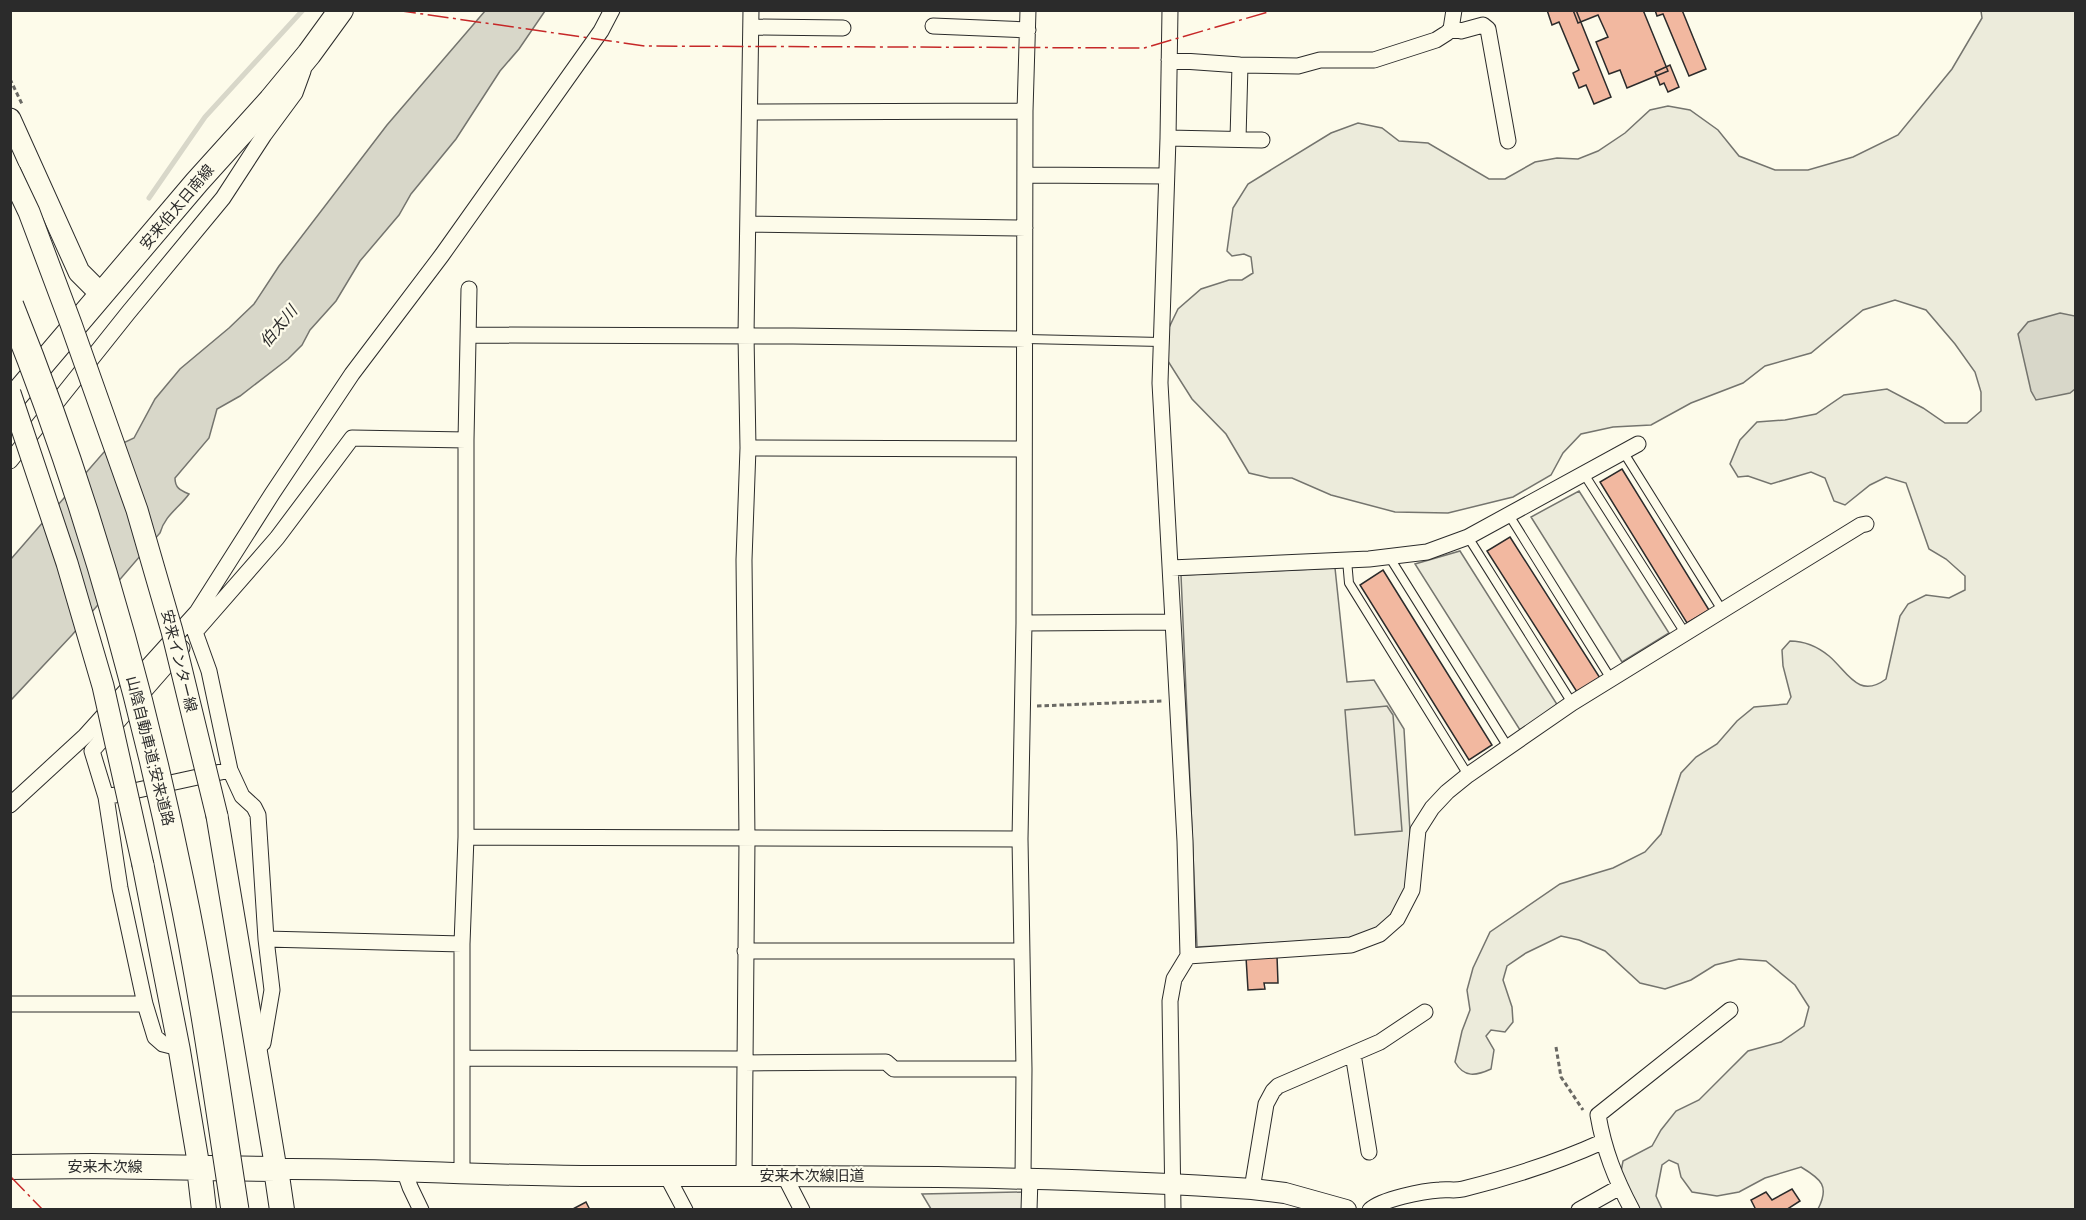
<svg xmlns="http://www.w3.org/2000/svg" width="2086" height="1220" font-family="'PT Sans','Noto Sans JP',sans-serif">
<rect width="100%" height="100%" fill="#fdfbea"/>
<!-- green -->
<path fill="#ecebdb" stroke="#74746e" stroke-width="1.5" d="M 1981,11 L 2075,11 L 2075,1209 L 1818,1209 C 1830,1186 1821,1179 1801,1167 L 1765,1178 L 1739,1192 L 1717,1196 L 1692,1192 L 1681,1177 L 1678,1164 L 1669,1160 L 1662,1165 L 1656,1196 L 1662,1209 L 1639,1209 L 1620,1177 L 1623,1161 L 1652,1146 L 1661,1130 L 1676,1111 L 1699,1100 L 1748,1051 L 1781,1042 L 1804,1026 L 1809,1007 L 1795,985 L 1766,961 L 1739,959 L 1715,965 L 1691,980 L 1665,989 L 1640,983 L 1605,951 L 1579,940 L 1561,936 L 1526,953 L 1507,966 L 1503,980 L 1512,1007 L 1513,1022 L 1505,1032 L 1491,1030 L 1486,1036 L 1494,1050 L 1491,1069 C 1476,1076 1464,1078 1455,1062 L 1462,1031 L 1470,1010 L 1467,990 L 1473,968 L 1490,932 L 1560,884 L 1613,868 L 1645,852 L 1661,834 L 1681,773 L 1696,757 L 1717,744 L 1737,721 L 1754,707 L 1787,704 L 1791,697 L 1783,666 L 1782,650 L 1790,641 C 1804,641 1818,647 1829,656 C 1847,671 1858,700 1886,679 L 1900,616 L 1908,604 L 1926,595 L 1949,598 L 1965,590 L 1965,576 L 1946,559 L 1929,549 L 1906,483 L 1886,477 L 1870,485 L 1845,505 L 1834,501 L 1825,478 L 1811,472 L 1771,484 L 1748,476 L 1738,477 L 1730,464 L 1740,440 L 1757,422 L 1785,420 L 1816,414 L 1844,395 L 1887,389 L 1923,408 L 1945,423 L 1967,423 L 1981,411 L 1981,392 L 1975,372 L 1955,344 L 1926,310 L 1895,300 L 1863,310 L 1811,353 L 1765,366 L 1743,383 L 1691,403 L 1651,425 L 1613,427 L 1581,434 L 1563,453 L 1551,475 L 1513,497 L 1448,513 L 1395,512 L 1331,495 L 1292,478 L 1270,478 L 1249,473 L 1226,434 L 1192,399 L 1166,358 L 1164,338 L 1178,309 L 1201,289 L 1229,280 L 1242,280 L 1253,273 L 1251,257 L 1244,254 L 1232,256 L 1227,251 L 1233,208 L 1248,184 L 1331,133 L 1358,123 L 1382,128 L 1399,141 L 1428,143 L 1489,179 L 1505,179 L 1535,162 L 1557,158 L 1578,159 L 1598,151 L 1625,133 L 1650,110 L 1668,106 L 1690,110 L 1718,130 L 1739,156 L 1775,170 L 1808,170 L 1853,157 L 1898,135 L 1952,69 L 1982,18 Z
M 1579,491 L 1669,633 L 1622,662 L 1531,517 Z
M 1460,551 L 1558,706 L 1520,730 L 1415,564 Z
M 1335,568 L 1347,682 L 1374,680 L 1404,729 L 1412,866 L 1405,898 L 1382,928 L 1345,939 L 1197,947 L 1181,575 Z"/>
<!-- parking -->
<path fill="#eceadb" stroke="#74746e" stroke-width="1.5" d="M 1387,706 L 1393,715 L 1402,831 L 1355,835 L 1345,710 Z
M 1023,1192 L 1025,1209 L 931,1209 L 922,1194 Z"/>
<!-- water -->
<path fill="#d8d7c9" stroke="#74746e" stroke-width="1.5" d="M 485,11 L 545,11 L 519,49 L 500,71 L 456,139 L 411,194 L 399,215 L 360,261 L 336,301 L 310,330 L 302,345 L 288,359 L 240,396 L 217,409 L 209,438 L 175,478 C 175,488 180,490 189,494 C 179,508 165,515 160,533 L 72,635 L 11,700 L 11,559 L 104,452 L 134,438 L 155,399 L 180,369 L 229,328 L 254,304 L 279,266 L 387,125 Z
M 2060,313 L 2075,316 L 2075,389 L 2070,393 L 2036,400 L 2031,391 L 2018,334 L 2028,322 Z"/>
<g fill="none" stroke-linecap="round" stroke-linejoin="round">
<!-- stream -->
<path stroke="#d8d7c9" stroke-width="5" d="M 149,198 L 205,117 L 303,10"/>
</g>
<!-- building -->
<path fill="#f2b8a0" stroke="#2b2b2b" stroke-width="1.5" d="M 1547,10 L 1576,10 L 1611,97 L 1594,104 L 1586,85 L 1579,88 L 1573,73 L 1579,70 L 1559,22 L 1552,25 Z
M 1573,10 L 1643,10 L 1668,71 L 1627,88 L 1620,70 L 1609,74 L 1596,42 L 1608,37 L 1598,15 L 1578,23 Z
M 1655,10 L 1682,10 L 1706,69 L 1689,76 L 1663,14 L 1657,16 Z
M 1670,65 L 1679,87 L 1668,92 L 1664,83 L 1660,85 L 1655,72 Z
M 1622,469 L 1709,610 L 1687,623 L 1600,482 Z
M 1510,537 L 1600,678 L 1577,692 L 1487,551 Z
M 1383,570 L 1492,745 L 1469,760 L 1360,585 Z
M 1277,956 L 1278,983 L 1264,983 L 1265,989 L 1248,990 L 1246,957 Z
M 1792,1189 L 1800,1201 L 1786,1210 L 1752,1210 L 1755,1208 L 1751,1200 L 1766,1192 L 1772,1200 Z
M 586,1202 L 590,1210 L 571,1210 Z"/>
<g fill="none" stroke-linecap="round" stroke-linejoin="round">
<!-- service casing -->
<g stroke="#2b2b2b" stroke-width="10">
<path id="service" d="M 1026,339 L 1161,342
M 1624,453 L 1722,610
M 1584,474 L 1685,633
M 1509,515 L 1611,679
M 1468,537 L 1572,703
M 1390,558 L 1508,747
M 1347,560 L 1349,583 L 1468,775"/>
</g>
<!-- minor casing -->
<g stroke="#2b2b2b" stroke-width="17">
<path id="minor" d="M 1170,10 L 1168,138 L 1160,383 L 1185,841 L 1188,956 L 1174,979 L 1170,1001 L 1173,1210
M 933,26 L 1028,30
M 751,27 L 843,28
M 1451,29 L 1461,31 L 1483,25 L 1488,29 L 1508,141
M 1169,60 L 1240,65 L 1298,66 L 1320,60 L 1374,60 L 1436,40 L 1447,33 L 1451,29 L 1454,10
M 750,112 L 1025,111
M 1168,138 L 1262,140
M 1238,139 L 1240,65
M 1026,175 L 1166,176
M 748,224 L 1025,228
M 469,335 L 793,336 L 1026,339
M 748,448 L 1024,449
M 10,461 L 128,313 L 223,198 L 264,135 L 295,93 L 303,71
M 1171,568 L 1369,559 L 1427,552 L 1468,537 L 1638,444
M 1024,623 L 1173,622
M 106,797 L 230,770
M 10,805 L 85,736 L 197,612 L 272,494 L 352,374 L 442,255 L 601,31 L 612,10
M 466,837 L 1020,839
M 266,939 L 258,815 L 254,807 L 242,796 L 230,770 L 209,671 L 195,632 L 277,538 L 352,438 L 466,440
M 745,951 L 1022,951
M 1188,956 L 1351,945 L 1380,934 L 1397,919 L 1412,890 L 1418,830 L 1432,808 L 1447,792 L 1468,775 L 1572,703 L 1861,525 L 1866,524
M 10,1004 L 145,1004
M 179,1048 L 163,1044 L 155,1037 L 145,1004 L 120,888 L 106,797 L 92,751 L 182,648
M 255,1049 L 263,1043 L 272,990 L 266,939 L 462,944
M 1353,1054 L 1369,1152
M 462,1058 L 744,1059
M 744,1063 L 886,1062 L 894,1069 L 1024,1069
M 404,1170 L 410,1187 L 421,1210
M 462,1174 L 462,944 L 466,837 L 466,440 L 469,289
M 744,1175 L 747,839 L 744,560 L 748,448 L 746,335 L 751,10
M 784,1175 L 802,1210
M 667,1176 L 685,1210
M 1023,1178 L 1024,1069 L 1020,839 L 1024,623 L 1025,111 L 1028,10
M 1252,1189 L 1266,1104 L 1273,1091 L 1278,1086 L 1380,1042 L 1425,1012
M 1029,1210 L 1030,1178
M 1370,1210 C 1382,1199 1423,1191 1440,1190 C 1448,1189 1455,1191 1463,1189 C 1511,1177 1558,1162 1602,1142
M 1579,1210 L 1620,1187
M 1632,1210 C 1615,1178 1604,1150 1598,1115 L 1730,1010"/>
</g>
<!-- tertiary casing -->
<g stroke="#2b2b2b" stroke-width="22">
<path id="tertiary" d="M 276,1169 C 380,1168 485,1176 590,1176 C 811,1176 1032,1174 1252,1189 L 1285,1193 L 1346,1210"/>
</g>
<!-- secondary casing -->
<g stroke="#2b2b2b" stroke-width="23">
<path id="secondary" d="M 10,119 L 79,272 L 102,295
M 217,816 L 276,1169
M 143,865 L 179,1048 L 199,1167"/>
</g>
<!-- primary casing -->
<g stroke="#2b2b2b" stroke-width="26">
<path id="primary" d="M 10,402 L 197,182 L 271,100 L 309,54 L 341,10
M 10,1167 L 92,1166 L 276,1169 L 282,1210
M 199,1167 L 204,1210"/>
</g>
<!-- path -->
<path stroke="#6a6964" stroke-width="3" stroke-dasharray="4.5 3" stroke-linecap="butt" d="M 10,79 L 22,104
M 1037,706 L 1163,701
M 1556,1047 L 1561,1077 L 1583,1110"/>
<!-- service -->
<use href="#service" stroke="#fdfbea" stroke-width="8"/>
<!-- minor -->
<use href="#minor" stroke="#fdfbea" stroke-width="15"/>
<!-- tertiary -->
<use href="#tertiary" stroke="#fdfbea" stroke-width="20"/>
<!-- secondary -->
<use href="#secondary" stroke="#fdfbea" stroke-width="21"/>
<!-- primary -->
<use href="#primary" stroke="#fdfbea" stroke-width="24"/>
<!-- secondary-bridge casing -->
<g stroke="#2b2b2b" stroke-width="23" stroke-linecap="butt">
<path id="secondary-bridge" d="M 10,172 L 29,212 L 71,324 L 137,510 L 172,631 L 217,816
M 10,393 L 67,563 L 103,686 L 143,865"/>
</g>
<!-- motorway-bridge casing -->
<g stroke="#2b2b2b" stroke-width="29" stroke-linecap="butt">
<path id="motorway-bridge" d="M 10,306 C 85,492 140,685 180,881 C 203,990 218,1100 235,1210"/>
</g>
<!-- secondary-bridge -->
<use href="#secondary-bridge" stroke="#fdfbea" stroke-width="21"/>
<!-- motorway-bridge -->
<use href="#motorway-bridge" stroke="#fdfbea" stroke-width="27"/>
<!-- power -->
<path stroke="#c62828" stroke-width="1.5" stroke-dasharray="21 4.5 3 4.5" stroke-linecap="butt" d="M 395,10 L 645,46 L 1144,48 L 1275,10
M 10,1176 L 43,1210"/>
</g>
<g text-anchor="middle" stroke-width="4.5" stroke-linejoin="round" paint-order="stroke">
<!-- street labels -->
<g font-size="15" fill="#2b2b2b" stroke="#fdfbea">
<text transform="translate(177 207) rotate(-50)" y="5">安来伯太日南線</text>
<text transform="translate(179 661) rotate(76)" y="5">安来インター線</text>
<text transform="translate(150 751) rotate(76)" y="5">山陰自動車道;安来道路</text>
<text x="105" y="1172">安来木次線</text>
<text x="812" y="1181">安来木次線旧道</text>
</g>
<!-- water labels -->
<g font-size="16" font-style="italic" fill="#2b2b2b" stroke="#fdfbea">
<text transform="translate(278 326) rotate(-50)" y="6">伯太川</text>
</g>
</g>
<!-- border -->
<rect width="2086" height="1220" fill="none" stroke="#2b2b2b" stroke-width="24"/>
</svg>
